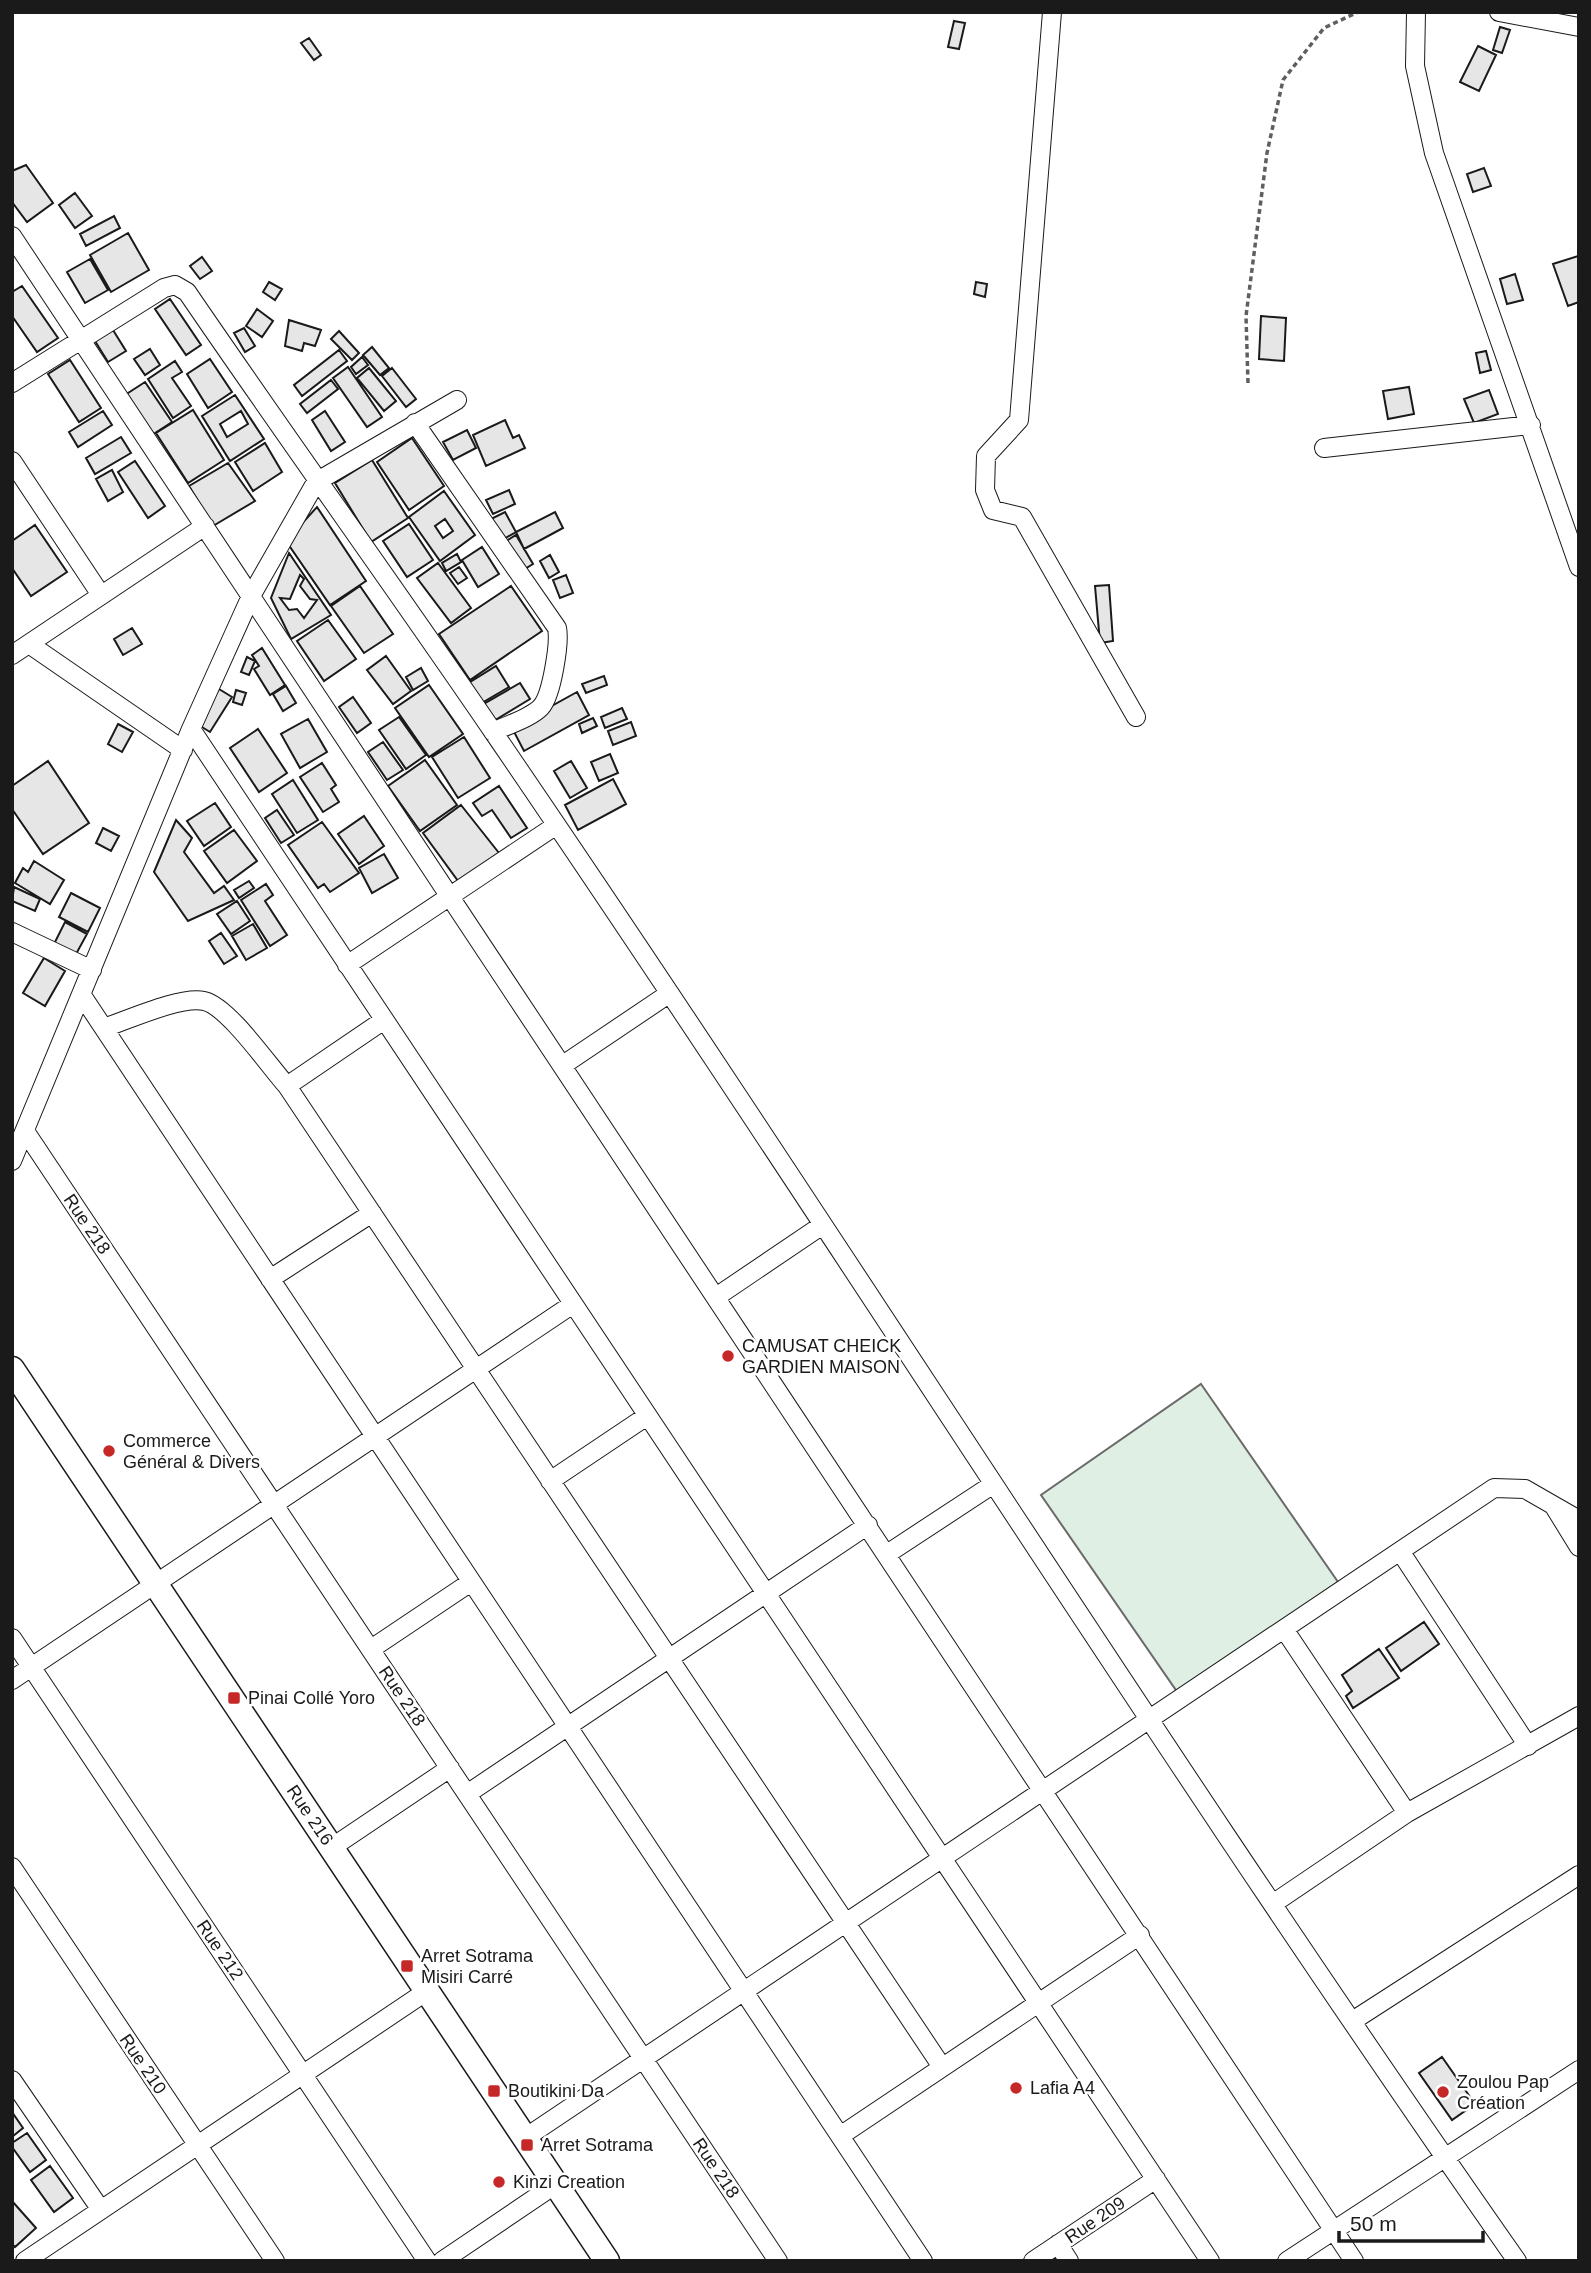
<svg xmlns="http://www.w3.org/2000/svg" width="1591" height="2273" font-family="Arial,sans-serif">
<rect width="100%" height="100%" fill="#fff"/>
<!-- green -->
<path fill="#e0efe3" stroke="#6a6a6a" stroke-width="2" d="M 1201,1384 L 1338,1582 L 1178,1693 L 1041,1495 Z"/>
<!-- building -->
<path fill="#e6e6e6" stroke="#1a1a1a" stroke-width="2" fill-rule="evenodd" d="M 954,21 L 965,23 L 959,49 L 948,47 Z
M 1500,27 L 1510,30 L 1502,53 L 1493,50 Z
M 309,38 L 321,55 L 314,60 L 301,43 Z
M 1478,46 L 1496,55 L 1479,91 L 1460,82 Z
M 26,165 L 53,203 L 27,222 L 12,202 L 12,171 Z
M 1484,168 L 1491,186 L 1473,192 L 1467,174 Z
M 75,193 L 92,216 L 75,228 L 59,205 Z
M 114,216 L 120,228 L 86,246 L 80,234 Z
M 128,233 L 149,270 L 111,292 L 90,255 Z
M 1578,256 L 1579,302 L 1568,306 L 1553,264 Z
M 202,257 L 212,271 L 200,279 L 190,266 Z
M 90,259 L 108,290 L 85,303 L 67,272 Z
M 1515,274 L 1523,300 L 1507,304 L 1500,279 Z
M 269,282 L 282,289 L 275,300 L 263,292 Z
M 976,282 L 987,284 L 985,297 L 974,294 Z
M 22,286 L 58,338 L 37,352 L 12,316 L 12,292 Z
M 170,299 L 201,345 L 186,355 L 155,309 Z
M 257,309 L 273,321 L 262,337 L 246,326 Z
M 1261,316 L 1286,318 L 1284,361 L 1259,359 Z
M 289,320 L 321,330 L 315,346 L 304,343 L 302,351 L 285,346 Z
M 244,328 L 255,346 L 245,352 L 234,333 Z
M 113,330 L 126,351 L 108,362 L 95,341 Z
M 339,331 L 359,353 L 352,360 L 331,339 Z
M 372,347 L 389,368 L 380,375 L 363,355 Z
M 150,349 L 160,365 L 145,375 L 134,359 Z
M 339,350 L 347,361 L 302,396 L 294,385 Z
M 1486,351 L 1491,370 L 1480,373 L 1476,353 Z
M 362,357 L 368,365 L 356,374 L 351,367 Z
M 210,359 L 232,392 L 208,408 L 187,374 Z
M 70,360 L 101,408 L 79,422 L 48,374 Z
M 175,361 L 182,372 L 172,378 L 191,406 L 173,418 L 148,379 Z
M 348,367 L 382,417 L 367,427 L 333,378 Z
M 369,368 L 396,401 L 384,411 L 357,378 Z
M 392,368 L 416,399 L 406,407 L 382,376 Z
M 331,380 L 338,389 L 307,413 L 300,404 Z
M 145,382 L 172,422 L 152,435 L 125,395 Z
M 1409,387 L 1414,414 L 1388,419 L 1383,391 Z
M 1489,390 L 1498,414 L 1474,423 L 1464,399 Z
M 235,395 L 264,439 L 230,461 L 202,416 ZM 241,411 L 248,424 L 227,437 L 220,424 Z
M 193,410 L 224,460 L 188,483 L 156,433 Z
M 103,411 L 112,425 L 78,447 L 69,432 Z
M 325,411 L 345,442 L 331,451 L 312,420 Z
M 505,420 L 513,438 L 519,435 L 525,448 L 486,466 L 473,435 Z
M 467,430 L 476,448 L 453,460 L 443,442 Z
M 121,437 L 131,453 L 95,474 L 86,458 Z
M 412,438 L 444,486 L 409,510 L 377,462 Z
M 265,443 L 282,472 L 253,491 L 235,462 Z
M 372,460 L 408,518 L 371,542 L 335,483 Z
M 135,461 L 165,506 L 148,518 L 118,472 Z
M 228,463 L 255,501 L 213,526 L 189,486 Z
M 112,470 L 123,492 L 108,501 L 96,479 Z
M 509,490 L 515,504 L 493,514 L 486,500 Z
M 444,491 L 475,535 L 440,561 L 409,517 ZM 445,519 L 453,531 L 443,538 L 435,526 Z
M 317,507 L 366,581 L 330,605 L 286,541 Z
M 505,512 L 516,532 L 502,540 L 491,519 Z
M 555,512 L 563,528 L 524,549 L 516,532 Z
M 409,524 L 433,560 L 407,577 L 383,541 Z
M 35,525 L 67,572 L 31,596 L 12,568 L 12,541 Z
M 516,535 L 533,564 L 523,570 L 506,541 Z
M 482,547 L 499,574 L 478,587 L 462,560 Z
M 289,553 L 331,615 L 291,639 L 271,598 ZM 300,575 L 304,579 L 300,586 L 310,599 L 317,600 L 304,618 L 297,609 L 289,610 L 280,598 L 290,599 Z
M 457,554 L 461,562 L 446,571 L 442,563 Z
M 550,555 L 559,572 L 549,578 L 540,561 Z
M 438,563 L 471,608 L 451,623 L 417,578 Z
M 459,567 L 467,578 L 458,584 L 450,573 Z
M 566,575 L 573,593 L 560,598 L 553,580 Z
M 1109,585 L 1113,641 L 1100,643 L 1095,586 Z
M 360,586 L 393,634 L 364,653 L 331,606 Z
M 511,586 L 542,631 L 470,680 L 439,634 Z
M 328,620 L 356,659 L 324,681 L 297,641 Z
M 132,628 L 142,644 L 123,655 L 114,639 Z
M 262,648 L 285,685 L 270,695 L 254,669 L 259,666 L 252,655 Z
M 386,656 L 411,691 L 393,704 L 367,670 Z
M 247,657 L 255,661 L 249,675 L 241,672 Z
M 496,666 L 509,687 L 480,704 L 467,684 Z
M 421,668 L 428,681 L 413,690 L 406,677 Z
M 604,676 L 607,685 L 586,693 L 582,684 Z
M 520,683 L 530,699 L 492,722 L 482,705 Z
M 429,685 L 463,734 L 429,757 L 395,708 Z
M 286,686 L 296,703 L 283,711 L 273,694 Z
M 219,689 L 232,697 L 210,732 L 197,724 Z
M 236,690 L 246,693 L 242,705 L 233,702 Z
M 577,692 L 589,715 L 524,751 L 512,728 Z
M 353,697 L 371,723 L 357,733 L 339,707 Z
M 622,708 L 627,719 L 605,728 L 601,717 Z
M 399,717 L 426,755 L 406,769 L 379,730 Z
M 593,718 L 597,726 L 582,733 L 579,724 Z
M 308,719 L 327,752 L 300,768 L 281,734 Z
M 631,722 L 636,736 L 613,745 L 608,731 Z
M 118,724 L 133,732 L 122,752 L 108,744 Z
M 258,729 L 287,773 L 259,792 L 230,748 Z
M 464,737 L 490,778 L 458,798 L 432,757 Z
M 383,742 L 403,770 L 387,780 L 368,752 Z
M 610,754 L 618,773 L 599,781 L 591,762 Z
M 425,760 L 457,805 L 420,831 L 388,786 Z
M 48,761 L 89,823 L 43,854 L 12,809 L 12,786 Z
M 571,761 L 587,788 L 570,798 L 554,771 Z
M 322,763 L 336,785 L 331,789 L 339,802 L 323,812 L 300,777 Z
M 613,779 L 626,804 L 578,830 L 565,805 Z
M 293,780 L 318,820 L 297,833 L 272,794 Z
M 499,786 L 527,828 L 511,838 L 492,810 L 482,816 L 473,803 Z
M 215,803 L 231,827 L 204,846 L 187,821 Z
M 461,805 L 499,853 L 461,885 L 423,833 Z
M 277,810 L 294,835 L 281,843 L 265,818 Z
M 364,816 L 384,846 L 359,864 L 338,834 Z
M 176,820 L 192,838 L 184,852 L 214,893 L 224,886 L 234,900 L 188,921 L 154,872 Z
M 322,822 L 359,873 L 330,892 L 324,884 L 318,888 L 288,845 Z
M 103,828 L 119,836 L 111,851 L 96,843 Z
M 234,830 L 257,861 L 227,883 L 204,851 Z
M 384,854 L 398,878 L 372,893 L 359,868 Z
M 34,861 L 64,880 L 50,904 L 15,883 L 23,868 L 28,872 Z
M 249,881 L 254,888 L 239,898 L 234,890 Z
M 266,884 L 273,895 L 265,901 L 287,935 L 270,946 L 241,900 Z
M 14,887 L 40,899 L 35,911 L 12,901 Z
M 71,893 L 100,908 L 88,932 L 59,917 Z
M 237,901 L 250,921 L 231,934 L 217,914 Z
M 65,922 L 87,934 L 75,956 L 54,944 Z
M 253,924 L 267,948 L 246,960 L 232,936 Z
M 221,933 L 237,956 L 224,964 L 209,941 Z
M 44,958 L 65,971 L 45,1006 L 23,993 Z
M 1424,1622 L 1439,1644 L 1401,1671 L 1386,1648 Z
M 1379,1649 L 1399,1678 L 1353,1708 L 1346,1696 L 1352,1691 L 1342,1675 Z
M 1442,2057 L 1475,2104 L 1452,2120 L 1419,2073 Z
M 12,2112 L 23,2128 L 12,2137 Z
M 27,2133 L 46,2160 L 30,2172 L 12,2147 L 12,2143 Z
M 50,2166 L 73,2198 L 54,2212 L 31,2180 Z
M 12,2201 L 36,2228 L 15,2247 L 12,2244 Z"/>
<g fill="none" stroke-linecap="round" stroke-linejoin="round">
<!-- street casing -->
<g stroke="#1a1a1a" stroke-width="20">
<path id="street" d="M 1052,12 L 1019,420 L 986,456 L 985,490 L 993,510 L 1022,517 L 1136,717
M 1416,12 L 1415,66 L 1434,153 L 1579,567
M 1499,12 L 1579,27
M 12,236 L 1354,2261
M 12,383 L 164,288 L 175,285 L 187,292 C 288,440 393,585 494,733 C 840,1239 1165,1759 1517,2261
M 415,423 L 557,628 C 560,642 552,695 541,707 C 531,718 507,725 493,732
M 1324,448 L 1531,425
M 12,461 L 101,595
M 29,644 L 183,750
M 12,655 L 205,526
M 191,729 L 1210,2261
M 12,932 L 92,970
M 347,965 L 555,826
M 81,994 L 923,2261
M 104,1028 C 128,1020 180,996 204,1001 C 228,1006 269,1066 287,1086 L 942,2067
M 563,1065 L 667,995
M 287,1086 L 384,1020
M 25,1131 L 778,2261
M 12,1161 L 191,729 L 251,596 L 316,482 L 457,400
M 270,1279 L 372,1213
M 716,1297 L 821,1226
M 550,1481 L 647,1416
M 1555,1508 L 1579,1547
M 1400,1551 L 1528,1746
M 887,1554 L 992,1485
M 1284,1629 L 1407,1813
M 12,1638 L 427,2261
M 371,1649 L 471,1582
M 12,1680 L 573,1304
M 467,1794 L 868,1525
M 331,1848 L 450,1768
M 12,1867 L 275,2261
M 1274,1903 L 1407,1813 L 1579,1716
M 1354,2020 L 1579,1875
M 12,2080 L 101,2210
M 840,2136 L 1140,1935
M 525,2138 L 1494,1488 L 1525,1489 L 1579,1520
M 1058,2244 L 1069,2261
M 25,2261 L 427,1991
M 442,2261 L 556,2184
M 1033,2261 L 1156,2179
M 1287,2261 L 1579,2070"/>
</g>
<!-- secondary casing -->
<g stroke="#1a1a1a" stroke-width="27">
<path id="secondary" d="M 12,1369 L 607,2261"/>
</g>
<!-- path -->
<path stroke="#5f5f5f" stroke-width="3.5" stroke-dasharray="5 3.5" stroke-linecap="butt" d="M 1248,383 L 1246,316 L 1267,153 L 1283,80 L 1324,28 L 1358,12"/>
<!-- street -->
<use href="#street" stroke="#fff" stroke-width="18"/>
<!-- secondary -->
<use href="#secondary" stroke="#fff" stroke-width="24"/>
</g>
<!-- markers -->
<g fill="#c62828" stroke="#fff" stroke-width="2.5">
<circle cx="728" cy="1356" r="7"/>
<circle cx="109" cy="1451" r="7"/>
<rect x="227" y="1691" width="14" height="14" rx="3.5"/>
<rect x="400" y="1959" width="14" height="14" rx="3.5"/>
<circle cx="1016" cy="2088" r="7"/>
<rect x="487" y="2084" width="14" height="14" rx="3.5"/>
<circle cx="1443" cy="2092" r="7"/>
<rect x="520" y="2138" width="14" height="14" rx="3.5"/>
<circle cx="499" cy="2182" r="7"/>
</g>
<g text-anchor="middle" stroke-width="5" stroke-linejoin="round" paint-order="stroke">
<!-- street labels -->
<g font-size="18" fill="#1a1a1a" stroke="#fff">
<text transform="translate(87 1224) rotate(56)" y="6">Rue 218</text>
<text transform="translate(402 1696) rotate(56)" y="6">Rue 218</text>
<text transform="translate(310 1815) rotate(56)" y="6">Rue 216</text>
<text transform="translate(220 1950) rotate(56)" y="6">Rue 212</text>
<text transform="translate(143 2064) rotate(56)" y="6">Rue 210</text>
<text transform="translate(716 2168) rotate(56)" y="6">Rue 218</text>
<text transform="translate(1095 2220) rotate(-34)" y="6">Rue 209</text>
</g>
<!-- poi labels -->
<g font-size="18" fill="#1a1a1a" stroke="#fff" text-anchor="start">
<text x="742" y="1352">CAMUSAT CHEICK<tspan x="742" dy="21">GARDIEN MAISON</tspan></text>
<text x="123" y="1447">Commerce<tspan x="123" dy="21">Général &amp; Divers</tspan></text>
<text x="248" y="1704">Pinai Collé Yoro</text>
<text x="421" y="1962">Arret Sotrama<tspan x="421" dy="21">Misiri Carré</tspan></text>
<text x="1457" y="2088">Zoulou Pap<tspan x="1457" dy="21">Création</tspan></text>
<text x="1030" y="2094">Lafia A4</text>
<text x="508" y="2097">Boutikini Da</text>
<text x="541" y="2151">Arret Sotrama</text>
<text x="513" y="2188">Kinzi Creation</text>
</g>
</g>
<!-- border -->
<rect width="1591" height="2273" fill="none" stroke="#1a1a1a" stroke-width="28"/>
<!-- scale -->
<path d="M1339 2231v10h144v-10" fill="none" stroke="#1a1a1a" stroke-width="3.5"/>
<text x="1350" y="2231" font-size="21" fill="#1a1a1a" stroke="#ffffff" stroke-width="5" paint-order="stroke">50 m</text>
</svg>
